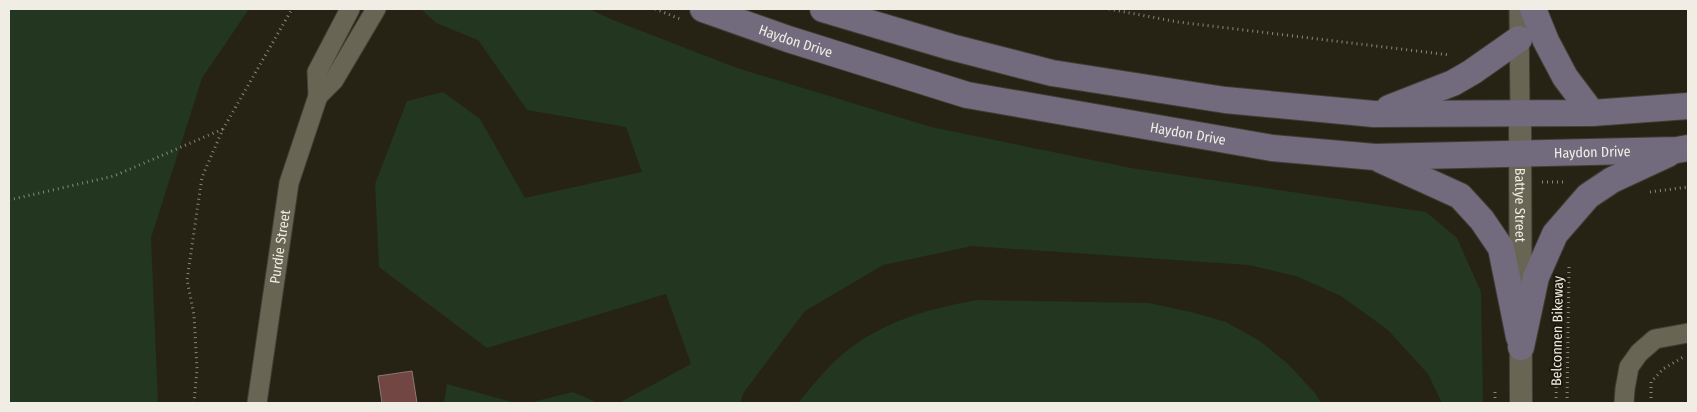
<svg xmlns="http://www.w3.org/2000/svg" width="1697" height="412" font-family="'Fira Sans Condensed',sans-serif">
<rect width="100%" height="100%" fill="#262315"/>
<!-- green -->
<path fill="#223620" d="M 9,9 L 249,9 L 202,78 L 151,238 L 158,403 L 9,403 Z
M 421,9 L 589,9 L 613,20 L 737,68 L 931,127 L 1131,168 L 1426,212 L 1457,238 L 1481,292 L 1483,403 L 1442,403 L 1428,374 L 1388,330 L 1341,296 L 1296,276 L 1249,265 L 972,246 L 883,265 L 805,311 L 744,392 L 740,403 L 619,403 L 691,364 L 666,294 L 487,348 L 379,267 L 375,184 L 407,101 L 443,92 L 480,119 L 525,198 L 642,172 L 626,127 L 527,110 L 478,40 L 436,23 Z
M 978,300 L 1149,303 L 1191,312 L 1226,322 L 1260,341 L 1288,364 L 1315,393 L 1321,403 L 798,403 C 812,386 827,367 844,353 C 883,321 931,308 978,300 Z
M 447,384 L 515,403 L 444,403 Z
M 573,392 L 598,403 L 529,403 Z"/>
<!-- building -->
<path fill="#714643" stroke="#8b7776" d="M 412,371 L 417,403 L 382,403 L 378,376 Z"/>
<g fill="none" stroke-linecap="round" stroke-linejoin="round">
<!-- minor casing -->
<g stroke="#403e34" stroke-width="21">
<g id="minor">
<path d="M 1519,9 L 1520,113"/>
<path d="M 318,96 L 334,80 L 376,9"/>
<path id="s1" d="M 257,403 L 289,183 L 318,96 L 317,72 L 350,9"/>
<path d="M 1624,403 L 1625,389 L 1629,367 L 1639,353 L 1655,339 L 1688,333"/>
</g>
</g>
<!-- tertiary casing -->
<g stroke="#403e34" stroke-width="24">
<g id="tertiary">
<path id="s2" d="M 1520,113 L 1521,403"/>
</g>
</g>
<!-- secondary casing -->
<g stroke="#403e34" stroke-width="28">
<g id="secondary">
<path id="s3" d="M 703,9 L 788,39 L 967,95 L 1272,148 L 1375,157 L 1677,150 L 1688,148"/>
<path d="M 823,9 L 951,47 L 1052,73 L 1225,100 L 1374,114 L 1592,113 L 1688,106"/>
<path d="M 1533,9 L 1546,41 L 1565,77 L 1592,113"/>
<path d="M 1389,108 L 1453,83 L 1472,72 L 1519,39"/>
<path d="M 1381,160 L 1460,196 L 1482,220 L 1501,248 L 1519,337"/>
<path d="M 1521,347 L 1536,277 L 1555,234 L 1588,196 L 1612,180 L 1668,154"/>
</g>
</g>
<!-- path -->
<path stroke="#88867a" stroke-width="3" stroke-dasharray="1 4" stroke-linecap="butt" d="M 655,9 L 680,19
M 1109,9 L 1178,22 L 1450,55
M 1542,182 L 1566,182
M 1650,192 L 1688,187
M 9,200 L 114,176 L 223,129
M 194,403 L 197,369 L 194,315 L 187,280 L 202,177 L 223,129 L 292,9
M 1495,403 L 1495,392
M 1556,403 L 1558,301
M 1567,403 L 1569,266
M 1651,403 L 1651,382 L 1663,369 L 1685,356"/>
<!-- minor -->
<use href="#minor" stroke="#686555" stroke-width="19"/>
<!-- tertiary -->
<use href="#tertiary" stroke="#686555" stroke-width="22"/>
<!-- secondary -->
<use href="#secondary" stroke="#716b7d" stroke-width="26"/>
</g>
<g text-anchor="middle" stroke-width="4" stroke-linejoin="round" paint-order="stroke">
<!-- street labels -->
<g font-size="14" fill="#f0eee4" stroke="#1c1a0c">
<text dy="5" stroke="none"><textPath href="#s3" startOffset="98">Haydon Drive</textPath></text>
<text dy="5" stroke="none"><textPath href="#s3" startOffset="502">Haydon Drive</textPath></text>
<text dy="5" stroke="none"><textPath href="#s3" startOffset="908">Haydon Drive</textPath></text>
<text dy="5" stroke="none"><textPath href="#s2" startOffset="92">Battye Street</textPath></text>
<text dy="5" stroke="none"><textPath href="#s1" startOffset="158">Purdie Street</textPath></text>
<text transform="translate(1557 331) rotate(-89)" y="5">Belconnen Bikeway</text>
</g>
</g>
<!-- border -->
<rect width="1697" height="412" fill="none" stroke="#f0eee4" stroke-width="20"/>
</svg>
